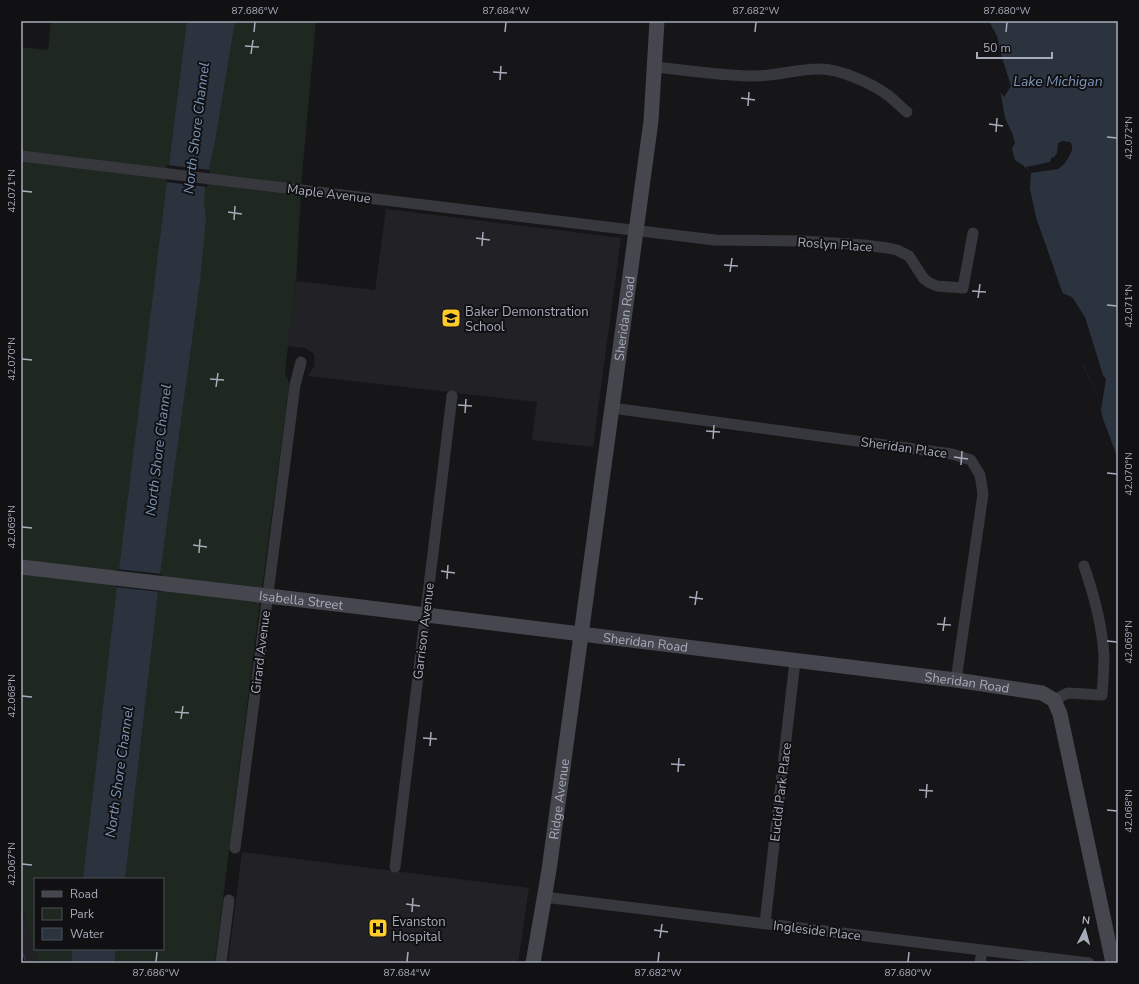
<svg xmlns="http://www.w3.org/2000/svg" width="1139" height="984" font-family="'Nunito Sans',sans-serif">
<rect width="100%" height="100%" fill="#161619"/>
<!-- built -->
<path fill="#222226" d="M 386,209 L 621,238 L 593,447 L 532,440 L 537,402 L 308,376 L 315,365 L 314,354 L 305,348 L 288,346 L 296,281 L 375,290 Z
M 242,852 L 529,888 L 518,963 L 228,963 Z
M 21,902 L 38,963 L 21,963 Z"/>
<!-- green -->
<path fill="#1e2720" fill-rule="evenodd" d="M 51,21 L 316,21 L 302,175 L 296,281 L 285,371 C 286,378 290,380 289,387 L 259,610 L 215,963 L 38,963 L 21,902 L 21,47 L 48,50 ZM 35,879 L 163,879 L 163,949 L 35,949 Z"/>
<!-- water -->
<path fill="#2b343e" d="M 187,21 L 235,21 L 215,141 L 205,188 L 204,203 L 206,218 L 200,281 L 160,574 L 125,879 L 83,879 L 119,569 Z
M 975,21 L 1118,21 L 1118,459 L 1103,419 L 1097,393 L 1084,367 L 1066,303 L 1036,217 L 1030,189 L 1031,173 L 1024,166 L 1015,160 L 1012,149 L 1015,143 L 1013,135 L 1005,118 L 1000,89 Z
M 73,949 L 116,949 L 114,963 L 71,963 Z"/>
<!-- pier -->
<path fill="#161619" d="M 973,21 L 989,21 L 997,36 L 1001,54 L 1011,86 L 1004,97 L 998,90 Z
M 1062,141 L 1070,142 L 1072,145 L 1072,150 L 1069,157 L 1064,164 L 1058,169 L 1031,173 L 1026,167 L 1050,162 L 1051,158 L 1054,157 L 1057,153 L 1058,143 Z
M 167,165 L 210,170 L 207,187 L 166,182 Z
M 1062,293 L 1072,297 L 1085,317 L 1103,375 L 1106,379 L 1101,410 L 1097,393 L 1074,345 Z
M 117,569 L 162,574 L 161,592 L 115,587 Z"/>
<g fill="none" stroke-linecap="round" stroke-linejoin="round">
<!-- street -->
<path stroke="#37373e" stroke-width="11" d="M 654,67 C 688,70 721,76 755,76 C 776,76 797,69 818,69 C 839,68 873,84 889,96 C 895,101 901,107 907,112
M 21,156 L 715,240 L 803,241 L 864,245 L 888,248 L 897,250 L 909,256 L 924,279 L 930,283 L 937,286 L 963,288 L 973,233
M 612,408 L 952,454 L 971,460 L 980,475 L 983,494 L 956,680
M 1054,700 L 1068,693 L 1102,695 C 1103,682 1104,668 1104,655 C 1102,624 1094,595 1084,566
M 235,848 L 295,385 L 301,362
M 395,867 L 452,396
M 544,897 L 1089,963
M 765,923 L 795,661
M 221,963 L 229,900
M 980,963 L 982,951"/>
<!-- secondary -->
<g stroke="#45464e" stroke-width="15">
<path id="s1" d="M 21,567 L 345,605 L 956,680 L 1042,693 L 1054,700 L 1060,714 L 1113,963"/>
<path id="s2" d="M 533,963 L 549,870 L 651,121 L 657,21"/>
</g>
<!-- rail casing -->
<g stroke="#4a4b53" stroke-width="4.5">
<path id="rail" d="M 21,954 L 24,963"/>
</g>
<!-- rail -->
<use href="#rail" stroke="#111114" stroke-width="3" stroke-dasharray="9" stroke-linecap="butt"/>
</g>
<!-- ticks -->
<path fill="none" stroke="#a7abba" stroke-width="1.5" d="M 254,32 L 255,22M 505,32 L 506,22M 755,32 L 756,22M 1006,32 L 1007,22M 245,46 L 259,47M 251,54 L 253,40M 493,72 L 507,73M 500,80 L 501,66M 741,98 L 755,100M 748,106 L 749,92M 989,124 L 1003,126M 996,132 L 997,118M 1107,137 L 1117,138M 22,191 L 32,192M 228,212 L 242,214M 234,220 L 235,206M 476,238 L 490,240M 482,246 L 483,232M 724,265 L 738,266M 730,272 L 732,258M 972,291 L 986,292M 978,298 L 980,284M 1107,305 L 1117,306M 22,359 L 32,360M 210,379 L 224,380M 216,387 L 218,373M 458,405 L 472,406M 465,413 L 466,399M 706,431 L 720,432M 713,439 L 714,425M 954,457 L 968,459M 961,465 L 962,451M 1107,473 L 1117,474M 22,527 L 32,528M 193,545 L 207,547M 199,553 L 200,539M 441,571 L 455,573M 447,579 L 448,565M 689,597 L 703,599M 695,605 L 697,591M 937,624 L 951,625M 943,631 L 945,617M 1107,641 L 1117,642M 22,696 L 32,697M 175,712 L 189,713M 181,719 L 183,706M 423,738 L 437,739M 430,746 L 431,732M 671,764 L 685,765M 678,772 L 679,758M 919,790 L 933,791M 926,798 L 927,784M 1107,810 L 1117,811M 22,864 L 32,865M 406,904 L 420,906M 412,912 L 413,898M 654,930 L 668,932M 660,938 L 662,924M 156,962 L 157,952M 407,962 L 408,952M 658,962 L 659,952M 908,962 L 909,952"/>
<!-- icons -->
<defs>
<g id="school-square" transform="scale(1)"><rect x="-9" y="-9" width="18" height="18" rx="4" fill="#ffcb28" stroke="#111114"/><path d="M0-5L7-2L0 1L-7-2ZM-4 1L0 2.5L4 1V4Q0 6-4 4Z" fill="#111"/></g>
<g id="hospital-square" transform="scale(1)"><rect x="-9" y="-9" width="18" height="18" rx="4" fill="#ffcb28" stroke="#111114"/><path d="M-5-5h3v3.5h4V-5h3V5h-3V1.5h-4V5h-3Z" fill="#111"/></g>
</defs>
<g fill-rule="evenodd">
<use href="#school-square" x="451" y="318"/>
<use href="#hospital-square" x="378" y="928"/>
</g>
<g text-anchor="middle" stroke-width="4" stroke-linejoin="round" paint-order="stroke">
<!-- street labels -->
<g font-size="13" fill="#a7abba" stroke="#111114">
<text transform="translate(329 193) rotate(7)" y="5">Maple Avenue</text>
<text transform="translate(835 244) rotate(4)" y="5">Roslyn Place</text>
<text dy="5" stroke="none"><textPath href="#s2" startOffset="651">Sheridan Road</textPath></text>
<text transform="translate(904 447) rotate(8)" y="5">Sheridan Place</text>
<text dy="5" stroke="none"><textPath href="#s1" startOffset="282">Isabella Street</textPath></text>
<text transform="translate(423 631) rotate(-83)" y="5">Garrison Avenue</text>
<text dy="5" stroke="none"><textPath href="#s1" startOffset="629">Sheridan Road</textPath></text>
<text transform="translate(260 652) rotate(-83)" y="5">Girard Avenue</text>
<text dy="5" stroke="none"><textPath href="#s1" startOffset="953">Sheridan Road</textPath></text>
<text transform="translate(780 792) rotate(-83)" y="5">Euclid Park Place</text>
<text dy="5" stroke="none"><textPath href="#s2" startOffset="166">Ridge Avenue</textPath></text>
<text transform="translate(817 930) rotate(7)" y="5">Ingleside Place</text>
</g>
<!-- poi labels -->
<g font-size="13" fill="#a7abba" stroke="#111114" text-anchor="start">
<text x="465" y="316">Baker Demonstration<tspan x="465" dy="15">School</tspan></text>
<text x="392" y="926">Evanston<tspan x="392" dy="15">Hospital</tspan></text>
</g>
<!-- water labels -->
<g font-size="14" font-style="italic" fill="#7b96b8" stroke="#111114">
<text x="1058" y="86">Lake Michigan</text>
<text transform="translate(196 128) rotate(-83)" y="5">North Shore Channel</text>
<text transform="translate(158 450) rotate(-83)" y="5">North Shore Channel</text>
<text transform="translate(119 772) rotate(-82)" y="5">North Shore Channel</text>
</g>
</g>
<!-- border -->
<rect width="1139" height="984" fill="none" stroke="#111114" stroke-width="44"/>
<!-- legend -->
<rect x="34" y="878" width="130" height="72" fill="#111114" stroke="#4d4f56"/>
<rect x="42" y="891" width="20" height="6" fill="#45464e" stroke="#4d4f56"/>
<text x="70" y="898" font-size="12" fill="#a7abba">Road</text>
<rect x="42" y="908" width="20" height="12" fill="#1e2720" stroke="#4d4f56"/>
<text x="70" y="918" font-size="12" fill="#a7abba">Park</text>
<rect x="42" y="928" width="20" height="12" fill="#2b343e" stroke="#4d4f56"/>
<text x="70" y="938" font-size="12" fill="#a7abba">Water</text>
<!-- north arrow -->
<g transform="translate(1085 930) rotate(6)" stroke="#111114" stroke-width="3" paint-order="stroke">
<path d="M0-3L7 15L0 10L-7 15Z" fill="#a7abba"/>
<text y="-6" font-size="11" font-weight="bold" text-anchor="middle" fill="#a7abba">N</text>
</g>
<!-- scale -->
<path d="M977 52v6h75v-6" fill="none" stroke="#a7abba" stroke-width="2"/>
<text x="983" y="52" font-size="12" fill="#a7abba" stroke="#111114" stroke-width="3" paint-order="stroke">50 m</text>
<rect x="22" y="22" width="1095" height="940" fill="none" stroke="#a7abba" stroke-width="1.5"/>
<g font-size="10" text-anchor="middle" fill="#a7abba">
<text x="255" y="14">87.686°W</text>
<text x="506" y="14">87.684°W</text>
<text x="756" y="14">87.682°W</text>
<text x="1007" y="14">87.680°W</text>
<text transform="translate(1128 138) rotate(-90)" y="4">42.072°N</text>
<text transform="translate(11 191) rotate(-90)" y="4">42.071°N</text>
<text transform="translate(1128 306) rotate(-90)" y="4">42.071°N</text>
<text transform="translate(11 359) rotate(-90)" y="4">42.070°N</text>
<text transform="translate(1128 474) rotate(-90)" y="4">42.070°N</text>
<text transform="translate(11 527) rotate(-90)" y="4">42.069°N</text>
<text transform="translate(1128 642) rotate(-90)" y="4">42.069°N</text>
<text transform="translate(11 696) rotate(-90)" y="4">42.068°N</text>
<text transform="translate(1128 811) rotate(-90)" y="4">42.068°N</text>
<text transform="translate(11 864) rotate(-90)" y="4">42.067°N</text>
<text x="156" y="976">87.686°W</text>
<text x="407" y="976">87.684°W</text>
<text x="658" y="976">87.682°W</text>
<text x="908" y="976">87.680°W</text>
</g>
</svg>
